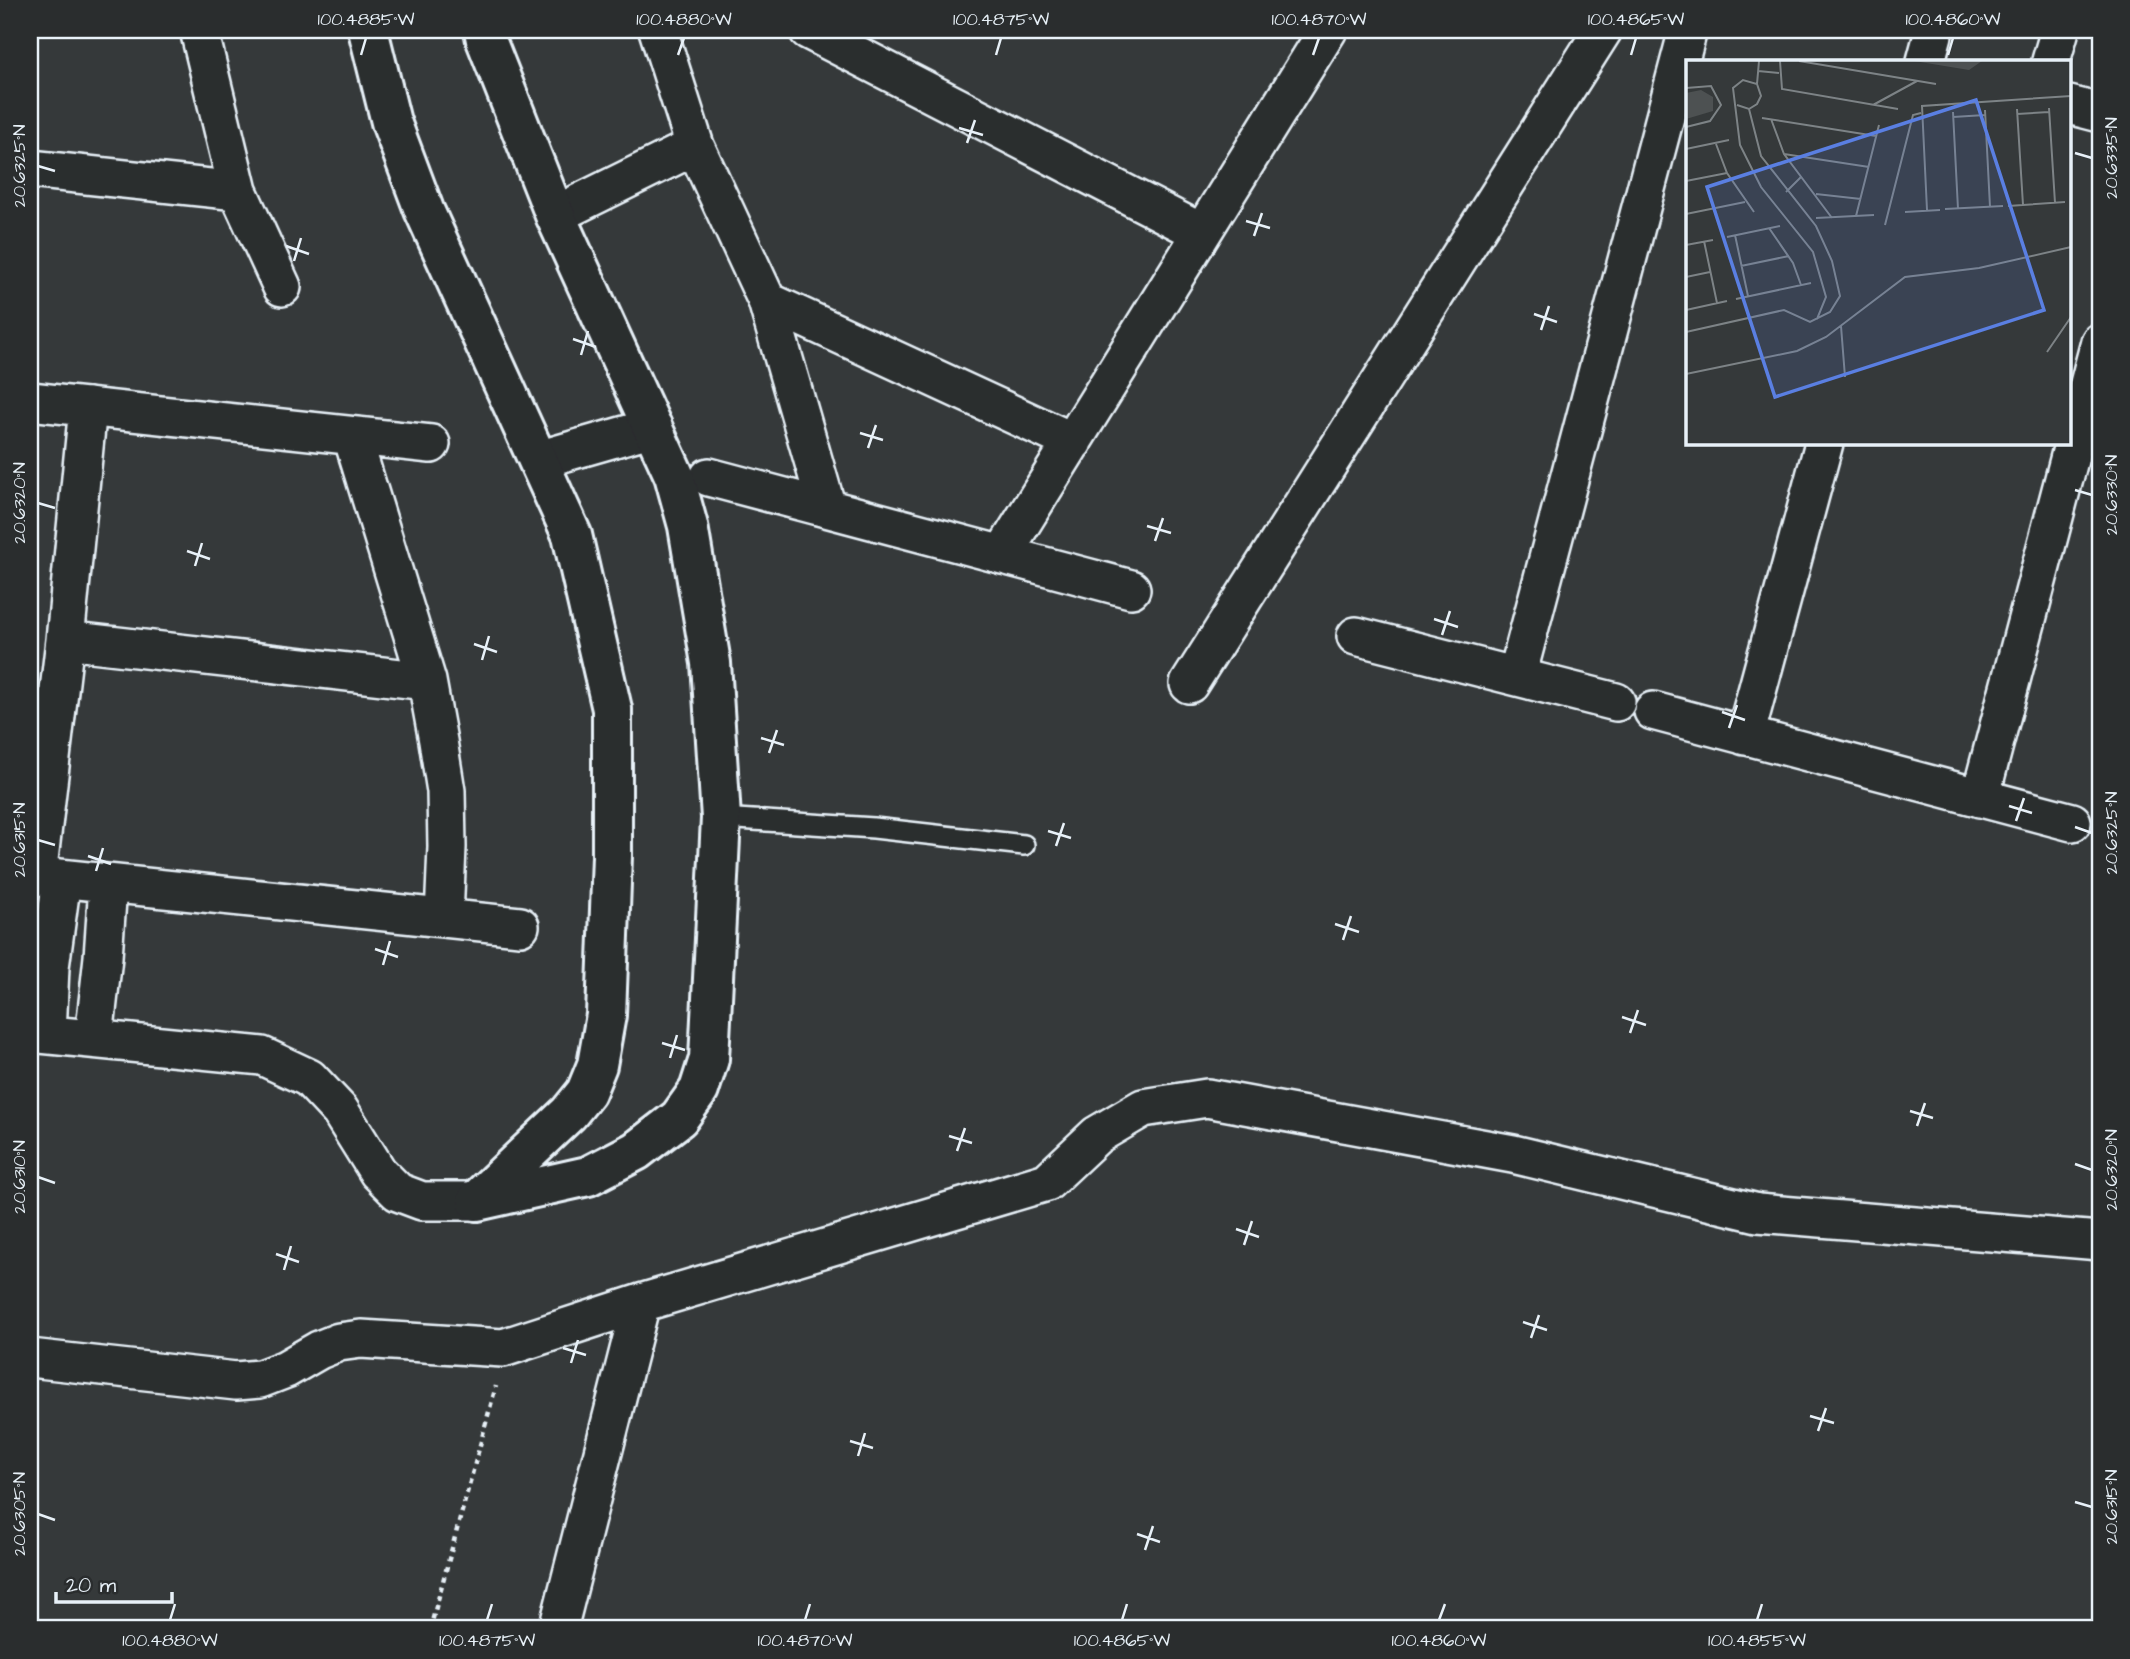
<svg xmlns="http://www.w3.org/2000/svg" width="2130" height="1659" font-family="'Architects Daughter',sans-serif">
<rect width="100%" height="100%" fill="#35393a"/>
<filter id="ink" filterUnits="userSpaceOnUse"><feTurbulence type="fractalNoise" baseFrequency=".0143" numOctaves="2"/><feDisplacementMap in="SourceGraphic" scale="14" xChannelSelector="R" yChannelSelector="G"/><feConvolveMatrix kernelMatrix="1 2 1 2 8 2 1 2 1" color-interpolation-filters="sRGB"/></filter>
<g filter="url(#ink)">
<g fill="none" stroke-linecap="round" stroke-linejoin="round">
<!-- service casing -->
<g stroke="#e8f1f8" stroke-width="24">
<path id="service" d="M 721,818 L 874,828 L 1024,845"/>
</g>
<!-- minor casing -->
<g stroke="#e8f1f8" stroke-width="42">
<path id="minor" d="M 199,30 L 238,191 L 282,287
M 658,30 L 695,146 L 767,301 L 827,508
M 808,30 L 1202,233
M 1926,61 L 1933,35
M 2051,61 L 2060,30
M 2069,105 L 2100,113
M 30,169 L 238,191
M 555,215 L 695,146
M 767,301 L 1073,442
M 30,401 L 431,444
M 352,436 L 427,681 L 438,741 L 446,791 L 447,847 L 444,918
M 538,460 L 653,427
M 709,477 L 1131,589
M 1002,555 L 1328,30
M 1356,636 L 1616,702
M 65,640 L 427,681
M 1517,676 L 1688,30
M 1189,684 L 1603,30
M 1653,711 L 2072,822
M 1745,736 L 1824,443
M 1980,798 L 2100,342
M 30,875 L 520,926
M 37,876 L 65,640 L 88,407
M 30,1033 L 262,1056 L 309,1078 L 340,1111 L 378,1172 L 398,1192 L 422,1201 L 477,1201
M 47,1034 L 50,967 L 62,879
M 94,1038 L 103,957 L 108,885
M 30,1358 L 236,1381 L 260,1379 L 286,1369 L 319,1350 L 339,1342 L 361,1339 L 503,1348 L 641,1303 L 1047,1182 L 1097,1135 L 1143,1108 L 1207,1098 L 1513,1154 L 1758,1213 L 2100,1241
M 558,1629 L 641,1303"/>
</g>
<!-- tertiary casing -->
<g stroke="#e8f1f8" stroke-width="44">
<path id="tertiary" d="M 368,30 L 391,122 L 424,210 L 572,535 L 612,709 L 612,856 L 606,1015 L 597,1065 L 586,1092 L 569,1113 L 477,1200
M 477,1201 L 588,1176 L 636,1151 L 679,1118 L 699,1090 L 709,1059 L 721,818 L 711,663 L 688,526 L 674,475 L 555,215 L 486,40 L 484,30"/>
</g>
<!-- path -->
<path stroke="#e8f1f8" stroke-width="4.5" stroke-dasharray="5 5" stroke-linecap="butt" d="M 430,1629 L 496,1386"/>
<!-- service -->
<use href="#service" stroke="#2a2d2e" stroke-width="19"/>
<!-- minor -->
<use href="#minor" stroke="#2a2d2e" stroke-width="37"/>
<!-- tertiary -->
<use href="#tertiary" stroke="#2a2d2e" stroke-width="38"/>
</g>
</g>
<!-- ticks -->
<path fill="none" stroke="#e8f1f8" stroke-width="2.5" d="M 361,55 L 366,38M 678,55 L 684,38M 996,55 L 1001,38M 1313,55 L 1319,38M 1631,55 L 1636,38M 1948,55 L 1953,38M 959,128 L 983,135M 967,143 L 975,120M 2075,153 L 2092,158M 38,166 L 55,171M 1246,221 L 1270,228M 1254,236 L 1262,213M 286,246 L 309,254M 294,261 L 301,238M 1534,314 L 1557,322M 1541,330 L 1549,306M 573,339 L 596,347M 581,355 L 588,331M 860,433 L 883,440M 868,448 L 876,425M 2075,490 L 2092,495M 38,503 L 55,508M 1147,526 L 1171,533M 1155,541 L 1163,518M 187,551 L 210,559M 195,566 L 202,543M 1434,619 L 1458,627M 1442,635 L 1450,611M 474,644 L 497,652M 482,660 L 489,636M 1722,712 L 1745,720M 1729,728 L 1737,705M 761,738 L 784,745M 769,753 L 777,730M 2009,806 L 2032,813M 2016,821 L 2024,798M 2075,827 L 2092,833M 1048,831 L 1071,838M 38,840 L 55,845M 1056,846 L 1064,823M 88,856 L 111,864M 96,871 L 103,848M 1335,924 L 1359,932M 1343,940 L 1351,916M 375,949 L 398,957M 383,965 L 390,941M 1622,1017 L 1646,1025M 1630,1033 L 1638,1010M 662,1043 L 685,1050M 670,1058 L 677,1035M 1910,1111 L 1933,1118M 1917,1126 L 1925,1103M 949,1136 L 972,1143M 957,1151 L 965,1128M 2075,1164 L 2092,1170M 38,1177 L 55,1183M 1236,1229 L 1259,1237M 1244,1245 L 1252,1221M 276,1254 L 299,1262M 284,1270 L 291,1246M 1523,1322 L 1547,1330M 1531,1338 L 1539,1315M 563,1348 L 586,1355M 571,1363 L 578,1340M 1810,1416 L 1834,1423M 1818,1431 L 1826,1408M 850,1441 L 873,1448M 858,1456 L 865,1433M 2075,1502 L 2092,1507M 38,1514 L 55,1520M 1137,1534 L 1160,1542M 1145,1550 L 1153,1526M 170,1620 L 175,1604M 487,1620 L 492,1604M 805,1620 L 810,1604M 1122,1620 L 1127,1604M 1439,1620 L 1445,1604M 1757,1620 L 1762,1604"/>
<!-- overview -->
<g transform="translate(1686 60)">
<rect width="385" height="385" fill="#35393a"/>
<path d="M 228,1 L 296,1 L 283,10 ZM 15,30 L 27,37 L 27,51 L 0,59 L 0,33 Z" fill="#4d5152"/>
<path fill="none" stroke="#7d8386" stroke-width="2" d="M 94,1 L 96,29 L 212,49M 113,1 L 250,24M 72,11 L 93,13M 71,24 L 73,1M 0,28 L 25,26 L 35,45 L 24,61 L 0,67M 51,45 L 63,49 L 71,44 L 75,36 L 71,24 L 57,20 L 47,28 L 54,85 L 75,127 L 127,192 L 140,237 L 131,259M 187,45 L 231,21M 363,48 L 369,143M 331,49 L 337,145M 299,50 L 304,147M 267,52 L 272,149M 331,54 L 363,52M 267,57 L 299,55M 76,58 L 190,76M 85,59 L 98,94 L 146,158M 30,84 L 41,113 L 68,152M 0,89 L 43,80M 98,94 L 183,107M 0,121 L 41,113M 100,132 L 115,117M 130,134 L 175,139M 322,146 L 379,142M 259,149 L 317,146M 241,150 L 236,46 L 385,36M 219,152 L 254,150M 0,154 L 59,142M 170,156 L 193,65M 130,158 L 188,155M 199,165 L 227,55 L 235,53M 83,168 L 107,203 L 115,225M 49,175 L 62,236M 41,177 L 94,166M 18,181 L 31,243M 0,185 L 27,180M 55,206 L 103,196M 0,217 L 24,212M 50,239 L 125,223M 0,250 L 41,241M 155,266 L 159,317M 0,272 L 98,250 L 124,262 L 144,252 L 154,236 L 146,201 L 130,166 L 75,96 L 63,49M 361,292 L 385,257M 0,314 L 111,291 L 140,277 L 219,217 L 293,208 L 385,187"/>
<path fill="#5a7fe2" fill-opacity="0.15" stroke="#5a7fe2" stroke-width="3.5" d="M 290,40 L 358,250 L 89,337 L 21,127 Z"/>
<rect width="385" height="385" fill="none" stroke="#e8f1f8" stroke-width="3.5"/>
</g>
<!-- margin -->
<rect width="2130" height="1659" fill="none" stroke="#2a2d2e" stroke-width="77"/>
<!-- scale -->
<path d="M56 1592v10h116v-10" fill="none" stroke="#e8f1f8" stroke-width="3.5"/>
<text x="66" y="1592" font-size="21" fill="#e8f1f8" stroke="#2a2d2e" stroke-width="5" paint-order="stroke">20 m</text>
<rect x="38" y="38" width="2054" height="1582" fill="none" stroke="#e8f1f8" stroke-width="2.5"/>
<g font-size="18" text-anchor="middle" fill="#e8f1f8">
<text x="366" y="25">100.4885°W</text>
<text x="684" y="25">100.4880°W</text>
<text x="1001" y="25">100.4875°W</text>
<text x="1319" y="25">100.4870°W</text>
<text x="1636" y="25">100.4865°W</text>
<text x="1953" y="25">100.4860°W</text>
<text transform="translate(2111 158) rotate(-90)" y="6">20.6335°N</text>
<text transform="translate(19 166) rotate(-90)" y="6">20.6325°N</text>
<text transform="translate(2111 495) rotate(-90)" y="6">20.6330°N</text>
<text transform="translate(19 503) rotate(-90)" y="6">20.6320°N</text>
<text transform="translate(2111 833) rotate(-90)" y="6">20.6325°N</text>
<text transform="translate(19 840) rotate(-90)" y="6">20.6315°N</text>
<text transform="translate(2111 1170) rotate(-90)" y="6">20.6320°N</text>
<text transform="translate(19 1177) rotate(-90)" y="6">20.6310°N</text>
<text transform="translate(2111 1507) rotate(-90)" y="6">20.6315°N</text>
<text transform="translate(19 1514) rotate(-90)" y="6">20.6305°N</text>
<text x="170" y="1646">100.4880°W</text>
<text x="487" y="1646">100.4875°W</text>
<text x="805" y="1646">100.4870°W</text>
<text x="1122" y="1646">100.4865°W</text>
<text x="1439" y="1646">100.4860°W</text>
<text x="1757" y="1646">100.4855°W</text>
</g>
</svg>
